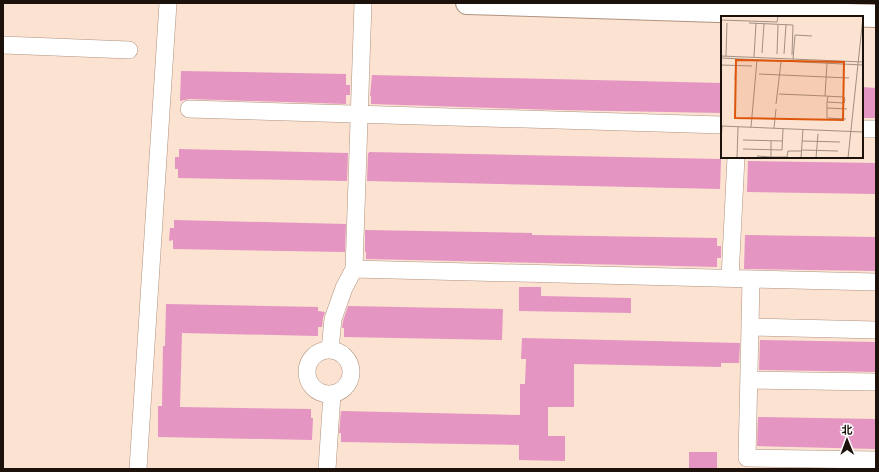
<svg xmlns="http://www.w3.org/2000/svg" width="879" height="472" font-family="'Source Sans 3','Noto Sans SC',sans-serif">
<rect width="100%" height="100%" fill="#fbe2d1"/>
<!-- building -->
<path fill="#e495c2" d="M 181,71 L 346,74 L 346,85 L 350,85 L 350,95 L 346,95 L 346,104 L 189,99 L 180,101 Z
M 372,75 L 722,83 L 722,113 L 557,110 L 371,104 L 371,96 L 370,96 Z
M 862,87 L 876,88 L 876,118 L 862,118 Z
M 179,149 L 348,153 L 347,181 L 178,178 L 178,169 L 175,169 L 175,157 L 179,157 Z
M 369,152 L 721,159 L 720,189 L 367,181 L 368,153 L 369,153 Z
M 748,161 L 876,163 L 876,194 L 747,192 Z
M 174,220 L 346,224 L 345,252 L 173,249 L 173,240 L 169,241 L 170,228 L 174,228 Z
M 365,230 L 532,233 L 532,235 L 717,238 L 717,246 L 721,246 L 721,258 L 717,258 L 717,267 L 366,259 L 366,252 L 365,252 Z
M 745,235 L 876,237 L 876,271 L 744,269 Z
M 519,287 L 541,287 L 541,296 L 631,298 L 631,313 L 519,311 Z
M 166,304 L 318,307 L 318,311 L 325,312 L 323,318 L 322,327 L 318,327 L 318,336 L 182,333 L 180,407 L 311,409 L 311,418 L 313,418 L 312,440 L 158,437 L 158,406 L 162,406 L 163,346 L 165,346 Z
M 348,306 L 503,309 L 502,340 L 344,337 L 344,328 L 342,328 L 343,321 Z
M 522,338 L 740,343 L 739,363 L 721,363 L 721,367 L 574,364 L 574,407 L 548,407 L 548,436 L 565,436 L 565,461 L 519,460 L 519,445 L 341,442 L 341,433 L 339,433 L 341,411 L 520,415 L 520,384 L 525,384 L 526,359 L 521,359 Z
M 760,340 L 876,342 L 876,372 L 759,370 Z
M 758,417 L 876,419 L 876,449 L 757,446 Z
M 689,452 L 717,452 L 717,469 L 689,469 Z"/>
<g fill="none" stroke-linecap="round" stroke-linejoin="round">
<!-- minor casing -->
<g stroke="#af927f" stroke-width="18">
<path id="minor" d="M 3,45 L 129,50
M 189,109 L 722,125
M 862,129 L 876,129
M 354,269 L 876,282
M 730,278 L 736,157
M 751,279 L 750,327 L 876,330
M 750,327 L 747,458 L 876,460
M307 372a22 22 0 1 1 44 0a22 22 0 1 1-44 0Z
M 330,350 L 333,319 L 344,288 L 354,269 L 363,3
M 749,380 L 876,382
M 138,469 L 168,3
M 327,469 L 332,394"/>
</g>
<!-- major casing -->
<g stroke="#af927f" stroke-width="24">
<path id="major" d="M 467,3 L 876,16"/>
</g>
<!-- minor -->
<use href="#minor" stroke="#fff" stroke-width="17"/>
<!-- major -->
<use href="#major" stroke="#fff" stroke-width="22"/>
</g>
<!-- overview -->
<g transform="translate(721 16)">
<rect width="142" height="142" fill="#fbe2d1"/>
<path fill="none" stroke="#a28f82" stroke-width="1" d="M 0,4 L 56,6 L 57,0M 28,7 L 72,9 L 71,39M 41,37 L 43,8M 56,38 L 57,9M 63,38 L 65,9M 0,40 L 142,46M 5,40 L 6,7M 33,41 L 35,7M 0,42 L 142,49M 72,43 L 74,19 L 91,20M 0,49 L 31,50M 38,58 L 128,62M 14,64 L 15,43M 58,78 L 104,80 L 123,81 L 124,84 L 123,87 L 106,86 L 107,80M 104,80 L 106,47M 106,86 L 106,102 L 125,103M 55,88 L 60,46M 106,92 L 126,93M 0,110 L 142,116M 30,111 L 36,44M 53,112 L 55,93M 22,124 L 62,125M 50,125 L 50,141 L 66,141 L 67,135 L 81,135M 81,125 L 119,126M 0,126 L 1,110M 22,133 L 61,134 L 62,113M 81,134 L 117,135M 36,140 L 50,141M 16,142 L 17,111M 80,142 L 82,113M 95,142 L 97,118M 127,142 L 142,1"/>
<path fill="#de550c" fill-opacity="0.15" stroke="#de550c" stroke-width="2" d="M 15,44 L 123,46 L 122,104 L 14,102 Z"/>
<rect width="142" height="142" fill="none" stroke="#1d120b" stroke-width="2"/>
</g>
<!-- border -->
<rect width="879" height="472" fill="none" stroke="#1d120b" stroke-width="8"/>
<!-- north arrow -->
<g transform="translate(847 440) rotate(359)" stroke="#ffffff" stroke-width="3" paint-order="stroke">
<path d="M0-3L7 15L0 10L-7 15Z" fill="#1d120b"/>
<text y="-6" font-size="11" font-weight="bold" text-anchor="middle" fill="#1d120b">北</text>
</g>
</svg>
